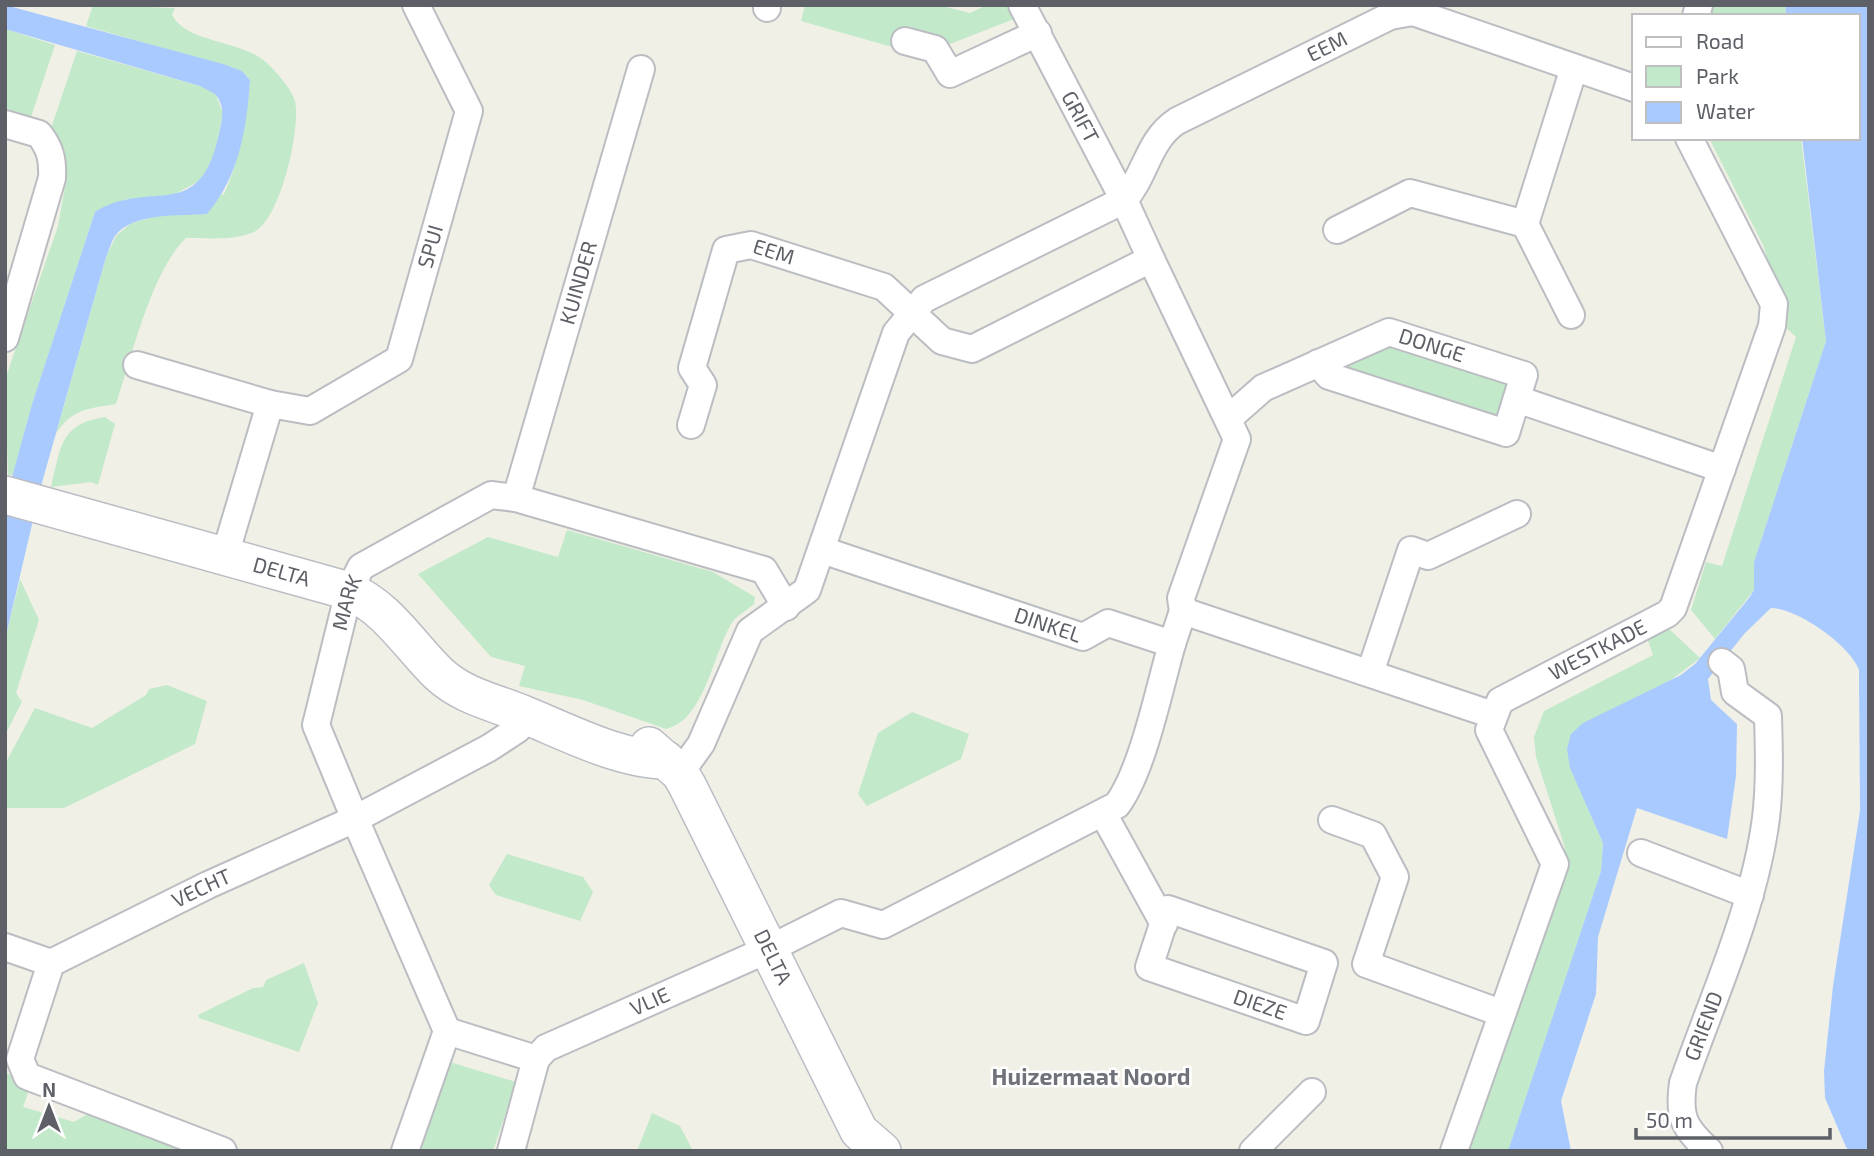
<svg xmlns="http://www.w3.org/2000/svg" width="1874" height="1156" font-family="'Exo 2',sans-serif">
<rect width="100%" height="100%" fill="#f1f0e6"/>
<!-- green -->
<path fill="#c2e9c9" d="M 93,5 L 175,8 L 172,15 C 188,45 246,39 270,66 C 278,74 292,90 295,101 C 301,128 281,216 256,231 C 237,241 207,238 186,238 C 151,272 132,356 116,404 C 89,408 70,410 56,434 L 106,257 L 116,236 L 130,224 L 224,194 C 240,159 247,119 250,80 L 242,71 L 86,26 Z
M 805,5 L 938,5 L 970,13 L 987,5 L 1006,5 L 1014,19 L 950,44 L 898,31 L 892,47 L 801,21 Z
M 1706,5 L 1785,5 L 1786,16 L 1703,16 Z
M 5,29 L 55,45 L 31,117 L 5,108 Z
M 77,51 L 200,86 L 215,93 L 223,113 L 214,158 L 199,181 L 170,197 L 127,199 L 95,212 L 32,404 L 13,475 L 8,475 L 5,380 L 58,226 L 66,181 L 65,151 L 50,131 Z
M 1709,138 L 1801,138 L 1826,341 L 1754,562 L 1754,590 L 1715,639 L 1691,610 L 1706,562 L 1722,566 L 1796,337 L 1783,325 L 1785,313 L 1763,245 Z
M 1381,340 L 1504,380 C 1514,401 1506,416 1483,419 L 1333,363 Z
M 105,417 L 115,424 L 98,485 L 91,482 L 51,487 C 61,448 59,424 105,417 Z
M 567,530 L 713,572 L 755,597 L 754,604 C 746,611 734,617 730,626 C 713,657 703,721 666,729 L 583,700 L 519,686 L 525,666 L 491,657 L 418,574 L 488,537 L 558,557 Z
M 20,579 L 39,620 L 16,693 L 22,702 L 5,735 L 5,640 Z
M 1667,627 L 1700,658 L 1663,686 L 1583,723 L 1584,799 L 1603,843 L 1601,871 L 1508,1151 L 1468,1151 L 1565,848 L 1536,757 L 1534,737 L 1544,711 L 1653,655 L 1647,638 Z
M 167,685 L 207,701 L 195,744 L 64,808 L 5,808 L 5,764 L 35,708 L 92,728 L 146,695 L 149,689 Z
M 912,712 L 969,734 L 961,759 L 867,806 L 858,794 L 878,733 Z
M 507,854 L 583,877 L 593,892 L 580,921 L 496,895 L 489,885 Z
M 304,963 L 318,1003 L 299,1052 L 199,1018 L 198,1015 L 253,988 L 263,987 L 266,980 Z
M 443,1060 L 516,1082 L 493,1151 L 412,1151 Z
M 5,1072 L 30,1087 L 23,1107 L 74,1122 L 91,1112 L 190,1151 L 5,1151 Z
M 652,1113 L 680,1126 L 693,1151 L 637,1151 Z"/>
<!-- water -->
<path fill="#a8caff" d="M 5,5 L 223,64 L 242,71 L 250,80 C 247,128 239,177 207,214 C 180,216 133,212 115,236 C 111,242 109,251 106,257 L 41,486 L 5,640 L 5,503 L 32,404 L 95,212 C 151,177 199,226 219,134 C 222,119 226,107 215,94 L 200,86 L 5,29 Z
M 1785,5 L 1869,5 L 1869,1151 L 1849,1151 L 1846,1147 L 1825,1098 L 1824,1071 L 1833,986 L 1860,811 L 1859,670 C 1850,645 1797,608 1771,608 L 1745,633 L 1708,679 L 1711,700 L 1737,724 L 1736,776 L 1727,839 L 1637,808 L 1598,937 L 1596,994 L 1561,1101 L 1571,1151 L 1508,1151 L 1601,871 L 1603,843 L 1570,768 L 1567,749 L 1571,734 L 1583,723 L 1681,675 L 1695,664 L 1749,598 L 1754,590 L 1754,562 L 1826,341 L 1802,138 L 1858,138 L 1858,16 L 1786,16 Z"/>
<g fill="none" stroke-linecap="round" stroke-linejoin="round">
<!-- street casing -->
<g stroke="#bbbdc2" stroke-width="30">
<g id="street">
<path d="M 767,8 L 767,5"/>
<path d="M 1696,16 L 1699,5"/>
<path d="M 905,41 L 935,49 L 950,74 L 1038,33"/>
<path d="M 5,124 L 39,134 C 50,148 53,159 52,178 L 5,338"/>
<path d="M 1525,224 L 1574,68"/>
<path d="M 1337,230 L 1410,193 L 1525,224 L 1571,315"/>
<path d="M 1151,259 L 1237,439 L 1181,598 L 1183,611"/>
<path id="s1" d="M 137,365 L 270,404 L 310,411 L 399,359 L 469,111 L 416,5"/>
<path d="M 1517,399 L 1722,469"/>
<path id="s2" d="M 1229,418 L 1263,388 L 1389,332 L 1524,375 L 1506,433 L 1329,376 L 1318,363"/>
<path id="s3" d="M 691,425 L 703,385 L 692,368 L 726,250 L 751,245 L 884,287 L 942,341 L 972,349 L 1151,259 L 1124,200 L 1022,5"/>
<path id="s4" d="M 516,498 L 641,69"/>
<path id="s5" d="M 822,550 L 1083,637 L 1108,623 L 1172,644 L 1183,611 L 1493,715"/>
<path d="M 225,555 L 270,404"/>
<path d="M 1370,673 L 1411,550 L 1428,556 L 1517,514"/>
<path id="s6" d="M 523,714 L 518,729 L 489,748 L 355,819 L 316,725 L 349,591 L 361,567 L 491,495 L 516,498 L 764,570 L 786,607"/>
<path id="s7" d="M 680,773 L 701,744 L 750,631 L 807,590 L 896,333 L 924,299 L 1124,200 C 1146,175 1148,140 1177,121 L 1390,16 L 1413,12 L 1634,88"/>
<path d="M 1104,815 L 1164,924"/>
<path d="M 1332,820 L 1373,835 L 1395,877 L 1366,964 L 1501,1013"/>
<path d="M 1641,853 L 1750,895"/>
<path d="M 1168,909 L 1324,963 L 1306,1021 L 1149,967 Z"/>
<path d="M 5,947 L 51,963"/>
<path d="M 447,1031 L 536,1059"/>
<path id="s8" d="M 223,1151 L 27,1076 L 20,1059 L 51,963 L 208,885 L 355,819 L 447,1031 L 405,1151"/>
<path id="s9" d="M 511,1151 L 536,1059 L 546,1048 L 769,949 L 841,913 L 883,925 L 1117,805 C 1143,770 1159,689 1172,644"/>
<path d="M 1253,1151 L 1312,1092"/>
<path id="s10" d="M 1454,1151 L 1555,864 L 1489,730 L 1500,701 L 1667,614 L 1673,608 L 1772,326 L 1774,304 L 1689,138"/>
<path id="s11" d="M 1709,1151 C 1684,1128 1678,1117 1683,1083 C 1713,997 1754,909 1766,818 C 1770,784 1769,749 1768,716 L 1735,692 L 1731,669 L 1722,662"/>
</g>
</g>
<!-- secondary casing -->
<g stroke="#bbbdc4" stroke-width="40">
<g id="secondary">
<path id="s12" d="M 5,495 L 349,591 C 388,608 409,645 439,674 C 464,697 494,702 525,715 C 567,732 620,760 666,760"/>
<path id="s13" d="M 649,746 L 680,773 L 687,785 L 859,1131 L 882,1151"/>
</g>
</g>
<!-- street -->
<use href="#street" stroke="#fff" stroke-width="26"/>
<!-- secondary -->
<use href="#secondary" stroke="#fff" stroke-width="37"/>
</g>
<g text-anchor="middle" stroke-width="5" stroke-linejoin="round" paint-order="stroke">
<!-- street labels -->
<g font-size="21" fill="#5e6067" stroke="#fff">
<text dy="7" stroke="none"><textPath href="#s7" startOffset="1032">EEM</textPath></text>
<text transform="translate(1080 117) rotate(62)" y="7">GRIFT</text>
<text dy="7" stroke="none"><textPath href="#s1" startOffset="399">SPUI</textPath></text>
<text dy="7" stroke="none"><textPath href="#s3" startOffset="234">EEM</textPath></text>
<text dy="7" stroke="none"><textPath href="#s4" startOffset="224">KUINDER</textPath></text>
<text dy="7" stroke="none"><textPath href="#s2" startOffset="228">DONGE</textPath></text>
<text dy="7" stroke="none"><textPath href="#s12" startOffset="287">DELTA</textPath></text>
<text dy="7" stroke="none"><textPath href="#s6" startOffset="430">MARK</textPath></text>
<text dy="7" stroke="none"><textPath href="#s5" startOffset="238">DINKEL</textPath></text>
<text dy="7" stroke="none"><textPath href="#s10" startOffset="595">WESTKADE</textPath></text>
<text dy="7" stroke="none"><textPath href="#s8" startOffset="497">VECHT</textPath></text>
<text dy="7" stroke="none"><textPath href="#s13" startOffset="247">DELTA</textPath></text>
<text dy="7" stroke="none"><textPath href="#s9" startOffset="224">VLIE</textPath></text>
<text transform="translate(1260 1005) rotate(19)" y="7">DIEZE</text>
<text dy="7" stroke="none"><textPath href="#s11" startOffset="138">GRIEND</textPath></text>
</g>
<!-- neighbourhood labels -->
<g font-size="23" font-weight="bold" fill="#6f7279" stroke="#fff">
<text x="1091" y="1085">Huizermaat Noord</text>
</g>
</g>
<!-- border -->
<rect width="1874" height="1156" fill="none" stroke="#5e6067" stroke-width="14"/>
<!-- legend -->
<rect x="1632" y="14" width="228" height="126" fill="#ffffff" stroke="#bfbfc2" stroke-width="2"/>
<rect x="1646" y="37" width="35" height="10" fill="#ffffff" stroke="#bfbfc2" stroke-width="2"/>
<text x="1696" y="49" font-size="21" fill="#5e6067">Road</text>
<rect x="1646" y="66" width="35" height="21" fill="#c2e9c9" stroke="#bfbfc2" stroke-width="2"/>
<text x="1696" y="84" font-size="21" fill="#5e6067">Park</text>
<rect x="1646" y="102" width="35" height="21" fill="#a8caff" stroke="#bfbfc2" stroke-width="2"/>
<text x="1696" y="119" font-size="21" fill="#5e6067">Water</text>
<!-- north arrow -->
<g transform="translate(49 1107)" stroke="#ffffff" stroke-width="5" paint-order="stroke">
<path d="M0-5L12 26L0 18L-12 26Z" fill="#5e6067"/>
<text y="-10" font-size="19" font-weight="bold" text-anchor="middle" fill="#5e6067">N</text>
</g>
<!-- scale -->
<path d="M1636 1128v10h194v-10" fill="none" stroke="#5e6067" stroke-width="3.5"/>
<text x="1646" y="1128" font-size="21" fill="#5e6067" stroke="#ffffff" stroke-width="5" paint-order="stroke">50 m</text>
</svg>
